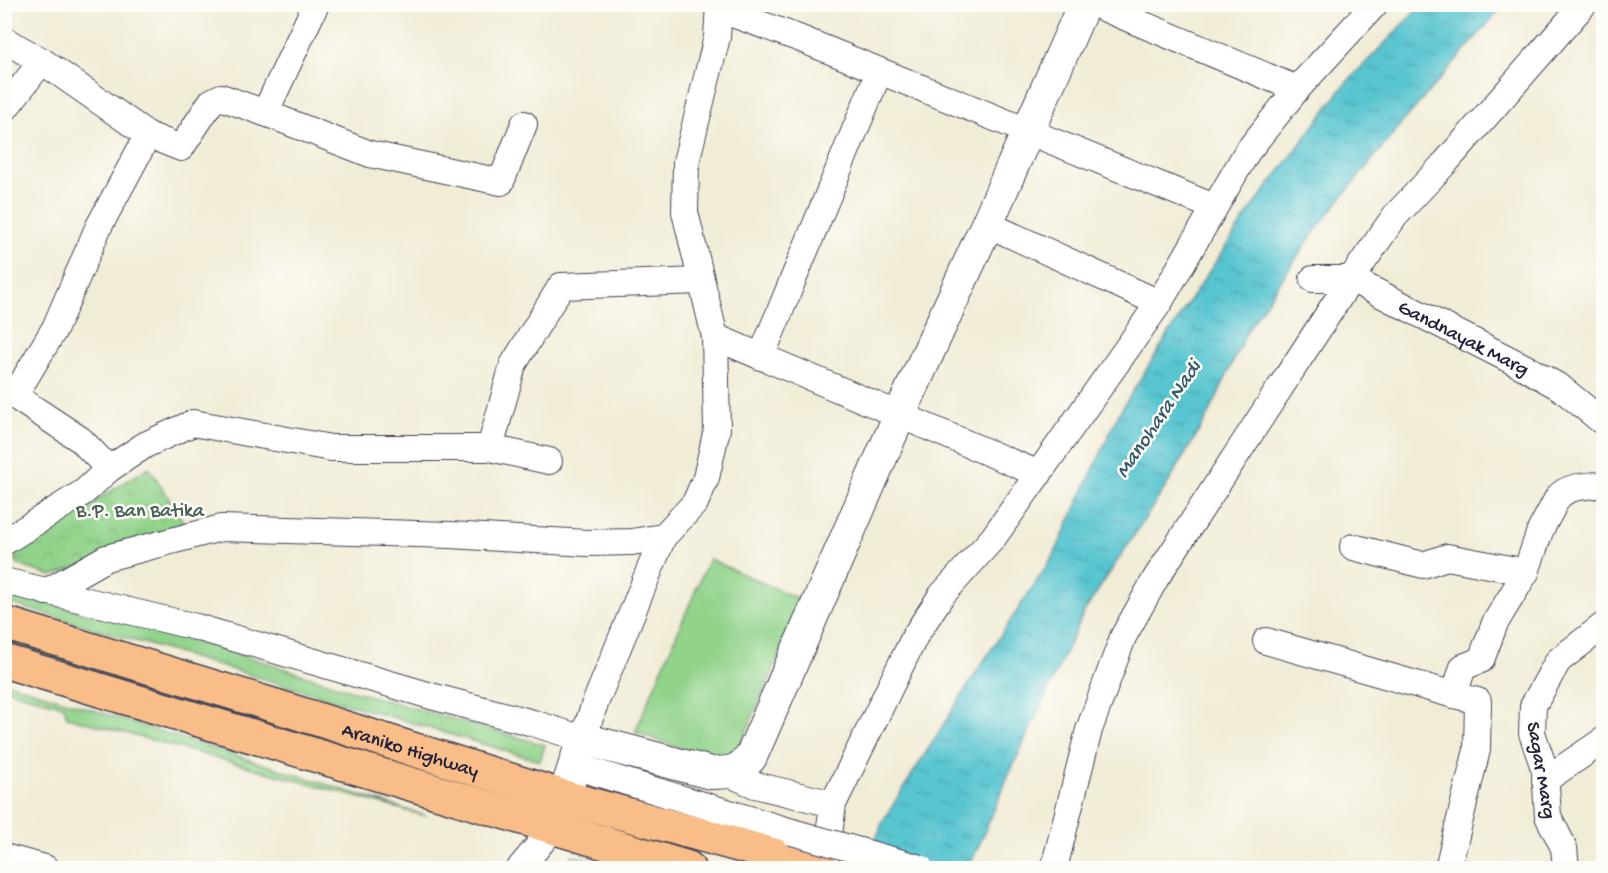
<svg xmlns="http://www.w3.org/2000/svg" width="1608" height="873" font-family="'Gochi Hand',sans-serif">
<defs>
<pattern id="park-crowns" width="20" height="18" patternUnits="userSpaceOnUse" patternTransform="scale(1.5)"><rect width="20" height="18" fill="#92d38b"/><path d="M2 6a3 3 0 1 1 6 0M12 15a3 3 0 1 1 6 0" fill="none" stroke="#7eb579"/></pattern>
<pattern id="water-ripples" width="26" height="14" patternUnits="userSpaceOnUse" patternTransform="scale(1.5)"><rect width="26" height="14" fill="#58c5d0"/><path d="M2 4q2-2 4 0t4 0M15 11q2-2 4 0t4 0" fill="none" stroke="#48a0aa"/></pattern>
</defs>
<rect width="100%" height="100%" fill="#fdfcf7"/>
<filter id="ink" filterUnits="userSpaceOnUse"><feTurbulence type="fractalNoise" baseFrequency=".0167" numOctaves="2"/><feDisplacementMap in="SourceGraphic" scale="12" xChannelSelector="R" yChannelSelector="G"/><feConvolveMatrix kernelMatrix="1 2 1 2 8 2 1 2 1" color-interpolation-filters="sRGB"/></filter>
<filter id="wash" filterUnits="userSpaceOnUse"><feTurbulence type="fractalNoise" baseFrequency=".008" numOctaves="4" result="noise"/><feDisplacementMap in="SourceGraphic" scale="24" xChannelSelector="R" yChannelSelector="G"/><feGaussianBlur stdDeviation="1.35" result="paint"/><feColorMatrix in="noise" values="0 0 0 0 0 0 0 0 0 0 0 0 0 0 0 0 0 1.4 0 .05"/><feComposite in="paint" operator="in"/></filter>
<g filter="url(#wash)">
<rect width="100%" height="100%" fill="#f1ecd6"/>
<!-- grass -->
<path fill="#92d38b" stroke="#5a7a63" stroke-width="1.5" d="M 709,559 L 803,601 L 737,753 L 716,761 L 635,732 Z
M 5,593 L 185,636 L 353,691 L 545,745 L 540,761 L 5,602 Z
M 4,638 L 524,801 L 363,756 L 5,648 Z
M 5,682 L 426,816 L 67,717 L 64,706 L 5,689 Z
M 572,855 L 618,868 L 597,868 L 571,859 Z"/>
<!-- park -->
<path fill="url(#park-crowns)" stroke="#5a7a63" stroke-width="1.5" d="M 149,467 L 187,528 L 52,576 L 19,565 C 15,560 14,557 17,551 Z"/>
<!-- water -->
<path fill="url(#water-ripples)" stroke="#3d7486" stroke-width="1.5" d="M 1422,5 L 1504,5 L 1402,123 L 1317,228 L 1248,329 L 1209,414 L 1170,480 L 1084,612 L 1012,768 L 969,868 L 865,868 L 883,821 L 981,665 L 1054,555 L 1119,413 L 1192,297 L 1250,211 L 1346,83 Z"/>
</g>
<g filter="url(#ink)">
<g fill="none" stroke-linecap="round" stroke-linejoin="round">
<!-- minor casing -->
<g stroke="#414052" stroke-width="28">
<g id="minor">
<path d="M 316,4 L 265,113 L 370,154 L 501,182 L 524,124"/>
<path d="M 1094,4 L 1297,89"/>
<path d="M 719,9 L 801,39 L 1214,207"/>
<path d="M 4,40 L 42,61 L 148,135"/>
<path d="M 4,110 L 42,61"/>
<path d="M 987,224 L 1159,303"/>
<path id="s1" d="M 1313,279 L 1351,279 L 1526,368 L 1561,388 L 1604,423"/>
<path d="M 715,337 L 1039,474"/>
<path d="M 761,357 L 879,72"/>
<path d="M 4,389 L 81,440 L 109,469"/>
<path d="M 15,395 L 55,328 L 98,228 L 148,135 L 181,148 L 211,102 L 221,97 L 265,113"/>
<path d="M 490,448 L 549,461"/>
<path d="M 4,542 L 84,492 L 109,469 L 145,445 L 193,423 L 331,448 L 490,448 L 513,365 L 561,286 L 701,281"/>
<path d="M 1353,547 L 1423,565 L 1447,557 L 1526,572"/>
<path d="M 4,581 L 196,627 L 431,696 L 533,723 L 583,739 L 594,706 L 663,537 L 695,503 L 706,478 L 717,429 L 715,337 L 685,212 L 686,162 L 717,37 L 719,4"/>
<path d="M 46,592 L 106,558 L 221,528 L 450,535 L 587,543 L 632,542 L 663,537"/>
<path d="M 1266,641 L 1454,695"/>
<path d="M 574,766 L 792,832"/>
<path d="M 728,773 L 755,785 L 833,804"/>
<path d="M 1545,780 L 1604,740"/>
<path d="M 4,857 L 45,868"/>
<path d="M 825,865 L 833,804 L 915,636 L 941,596 L 993,538 L 1159,303 L 1247,152 L 1297,89 L 1375,4"/>
<path d="M 520,868 L 554,827"/>
<path d="M 1054,868 L 1089,730 L 1123,637 L 1156,578 L 1351,279 L 1395,216 L 1445,163 L 1584,4"/>
<path d="M 1448,868 L 1477,750 L 1478,701 L 1454,695 L 1463,667 L 1481,660 L 1495,623 L 1526,572 L 1540,531 L 1558,497 C 1570,484 1589,487 1604,484"/>
<path d="M 1566,868 L 1564,848 L 1548,816 L 1545,771 L 1532,733 L 1533,706 L 1558,661 L 1604,625"/>
</g>
</g>
<!-- tertiary casing -->
<g stroke="#414052" stroke-width="34">
<path id="tertiary" d="M 556,822 L 583,739 L 711,773 C 731,773 738,772 751,757 L 900,414 L 987,224 L 1084,4"/>
</g>
<!-- trunk casing -->
<g stroke="#414052" stroke-width="36">
<g id="trunk">
<path id="s2" d="M 4,623 L 279,707 L 564,797 L 821,868"/>
<path d="M 4,661 L 688,868"/>
</g>
</g>
<!-- minor -->
<use href="#minor" stroke="#fff" stroke-width="26"/>
<!-- tertiary -->
<use href="#tertiary" stroke="#fff" stroke-width="32"/>
<!-- trunk -->
<use href="#trunk" stroke="#f8bd89" stroke-width="33"/>
<!-- minor-bridge casing -->
<g stroke="#414052" stroke-width="28" stroke-linecap="butt">
<path id="minor-bridge" d="M 792,832 L 920,868"/>
</g>
<!-- minor-bridge -->
<use href="#minor-bridge" stroke="#fff" stroke-width="26"/>
</g>
</g>
<g text-anchor="middle" stroke-width="5" stroke-linejoin="round" paint-order="stroke">
<!-- street labels -->
<g font-size="20" fill="#22223b" stroke="#fdfcf7">
<text dy="7" stroke="none"><textPath href="#s1" startOffset="165">Gandnayak Marg</textPath></text>
<text dy="7" stroke="none"><textPath href="#s2" startOffset="426">Araniko Highway</textPath></text>
<text transform="translate(1543 770) rotate(80)" y="7">Sagar Marg</text>
</g>
<!-- park labels -->
<g font-size="20" fill="#496057" stroke="#fdfcf7">
<text x="140" y="516">B.P. Ban Batika</text>
</g>
<!-- water labels -->
<g font-size="21" font-style="italic" fill="#355b6f" stroke="#fdfcf7">
<text transform="translate(1157 418) rotate(-56)" y="7">Manohara Nadi</text>
</g>
</g>
<!-- margin -->
<rect width="1608" height="873" fill="none" stroke="#fdfcf7" stroke-width="24"/>
</svg>
